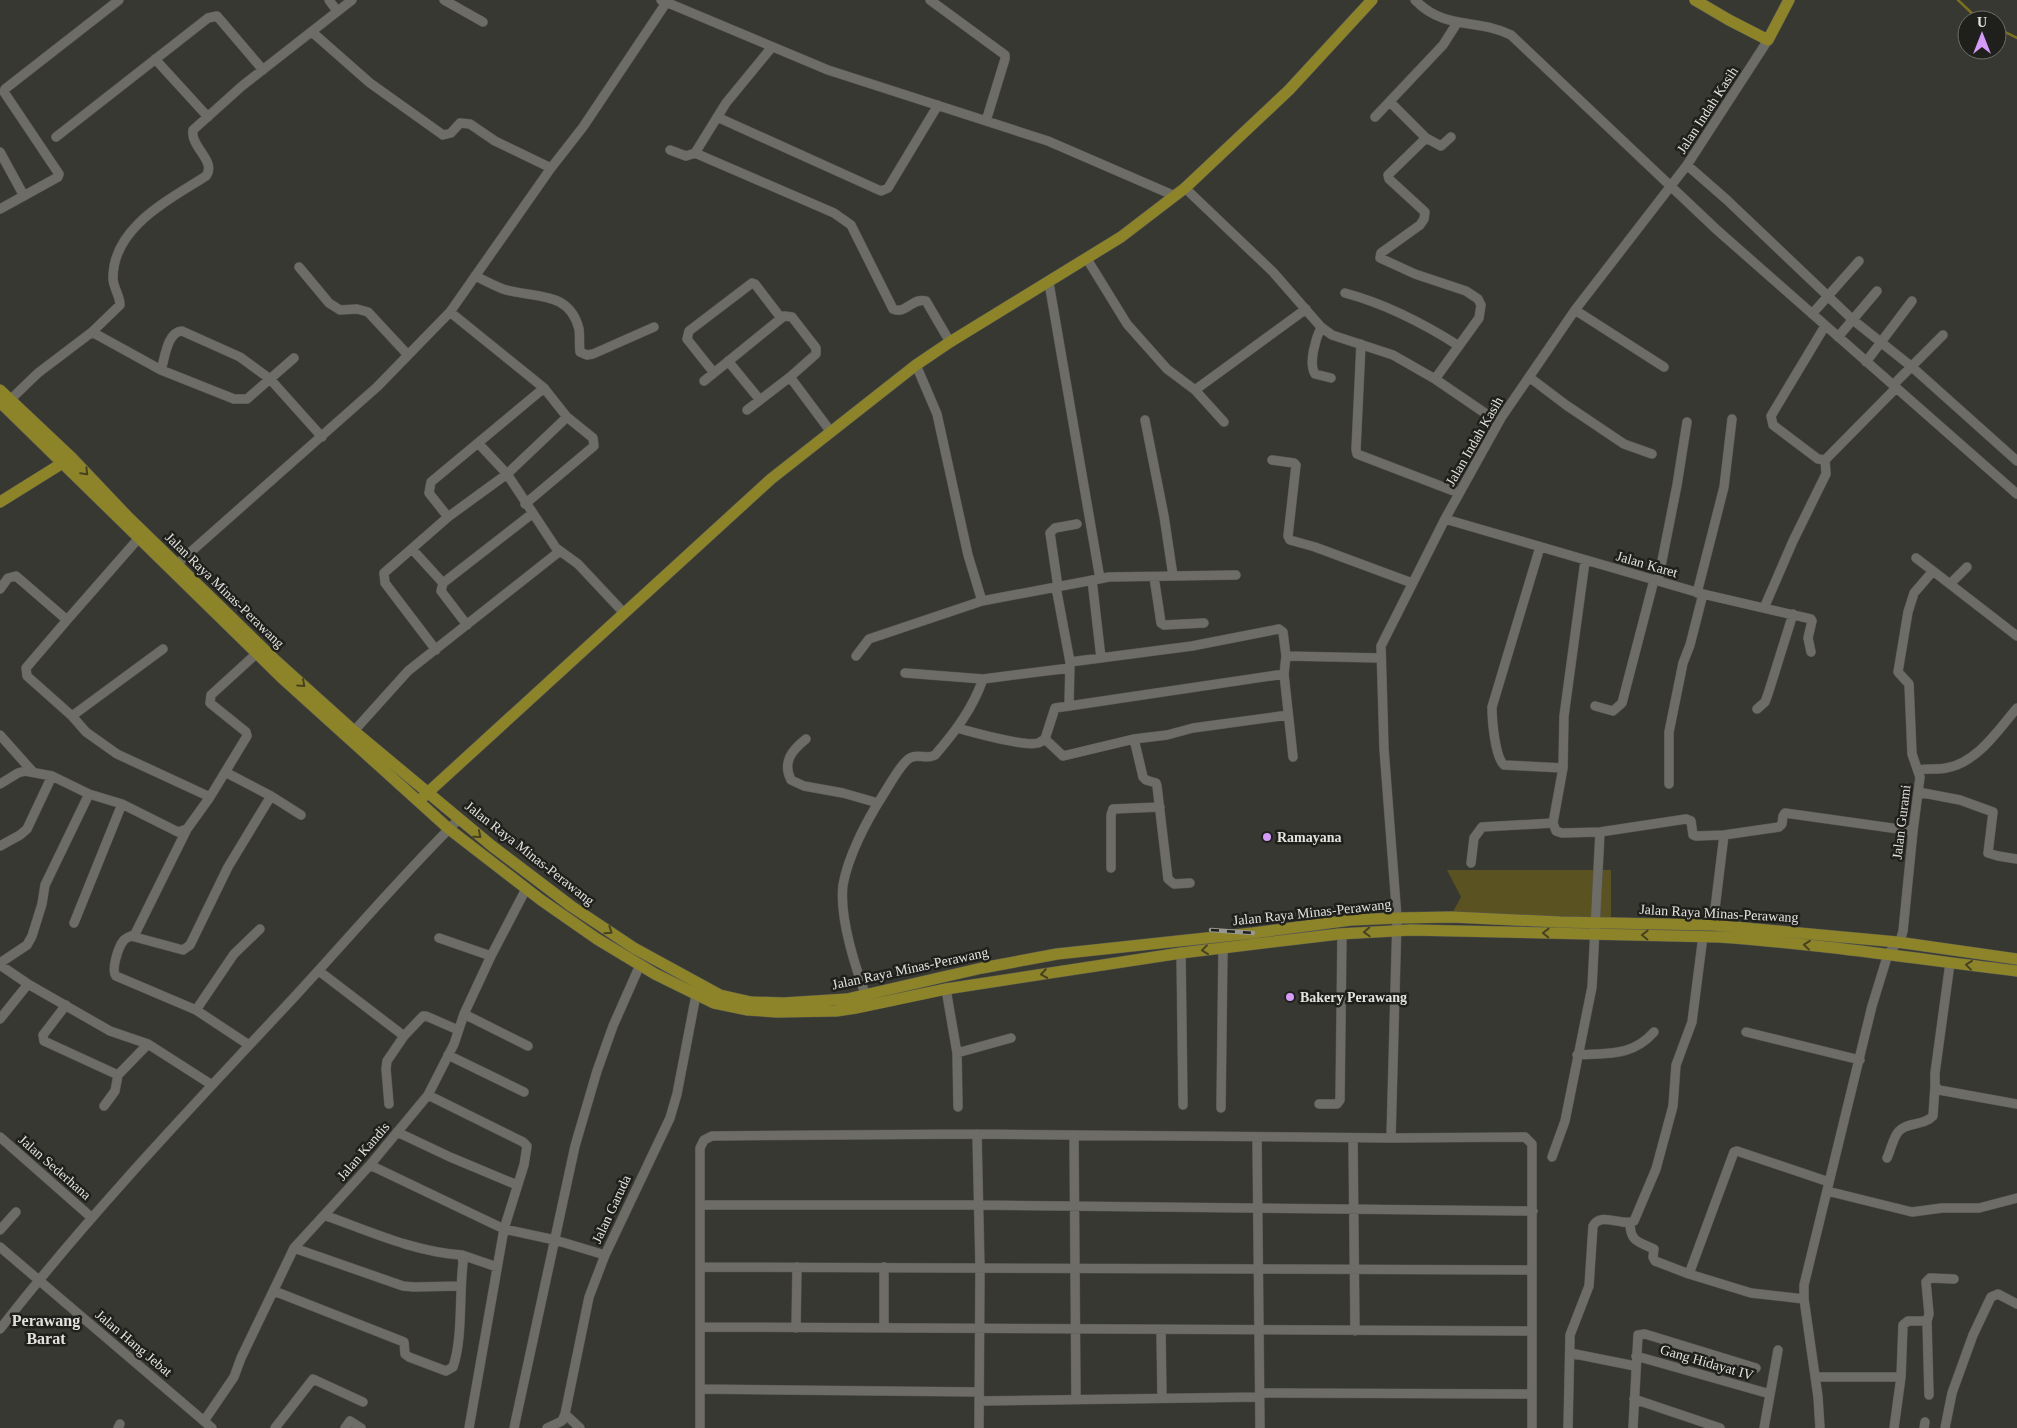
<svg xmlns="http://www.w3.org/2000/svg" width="2017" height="1428" font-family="'Times New Roman',serif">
<rect width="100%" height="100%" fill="#383832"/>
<!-- green -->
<path fill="#5a5321" d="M 1447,870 L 1611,870 L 1611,926 L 1448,921 L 1461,897 Z"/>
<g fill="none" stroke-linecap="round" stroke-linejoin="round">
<!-- stream -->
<path stroke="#7b701e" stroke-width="2.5" d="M 1958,0 L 1979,20
M 1997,28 L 2017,38"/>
<!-- minor casing -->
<g stroke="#565651" stroke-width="10">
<path id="minor" d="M 329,0 L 337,11
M 444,0 L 483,22
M 661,0 L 828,70 L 1048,141 L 1175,196
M 930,0 L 1005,55 L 1005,59 L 986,121
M 1415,0 C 1445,31 1478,18 1511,35 L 1717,230 L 2017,494
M 312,32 L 370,83 L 443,135 L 451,133 L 460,123 L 470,124 L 495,141 L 551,168
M 155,59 L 208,117
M 1390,102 L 1426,138 L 1441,146 L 1451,137
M 717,117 L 881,191 L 888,188 L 938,105
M 1375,117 L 1443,45 L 1457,23
M 56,137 L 208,18 L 217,16 L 263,70
M 1426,138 L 1388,175 L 1389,179 L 1425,212 L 1424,219 L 1420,225 L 1381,253 L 1380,258 L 1415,274 L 1466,291 L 1478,299 L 1481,305 L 1479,318 L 1435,379
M 670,150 L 686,156 L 695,153 L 726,103 L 772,47
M 0,152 L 24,196
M 695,153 L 834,213 L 851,225 L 893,309 C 905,315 913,297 926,301 L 950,342
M 1687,165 L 1727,200 L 1853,320 L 1912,367 L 2017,461
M 1185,188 L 1273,272 L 1321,327 L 1332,335 L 1393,355 L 1435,379 L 1498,422
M 0,209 L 58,177 L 59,174 L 4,92 L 5,89 L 119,0
M 1087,259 L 1127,324 L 1167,369 L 1195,390 L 1224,422
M 299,267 L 329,303 L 340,310 L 357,309 L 368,312 L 408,355
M 475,276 C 484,280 493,285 503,289 C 533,299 569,289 579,329 C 580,336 579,345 580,352 L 587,355 L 593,354 L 654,327
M 1049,283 L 1100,579
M 1345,293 C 1386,304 1423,323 1459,346
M 1575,310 L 1664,367
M 1812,314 L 1859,261
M 1321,327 C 1316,338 1308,363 1315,374 L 1331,378
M 92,332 L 161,370 C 165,358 167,332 182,331 L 240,357 L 270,379 L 322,437
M 1838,337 L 1877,291
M 1361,344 L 1356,449 L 1357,454 L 1459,493
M 728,361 L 760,400
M 1866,362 L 1912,301
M 916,365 L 937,414 L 968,555 L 982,601 L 1109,577 L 1236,575
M 161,370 L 234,399 L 247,399 L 294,358
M 714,373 L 687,339 L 689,331 L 752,283 L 755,284 L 781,318
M 1529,377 L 1566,405 L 1624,444 L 1652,454
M 704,381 L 784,316 L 792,317 L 816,348 L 816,354 L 790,377 L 831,432
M 1893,385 L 1943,335
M 1195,390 L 1306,309
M 10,400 L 38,373 L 92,332 L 120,305 C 120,295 113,288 113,278 C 113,227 169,200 206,176 C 217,161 190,147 193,130 L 242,86 L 352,0
M 747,410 L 790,377
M 1145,420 L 1164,516 L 1173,576
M 479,444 L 507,474 L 556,548 L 578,564 L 624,613
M 1272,460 L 1294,463 L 1296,465 L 1288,536 L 1290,540 L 1315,547 L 1412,583
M 1825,460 L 1818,459 L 1773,425 L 1771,416 L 1825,326
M 525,504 L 594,446 L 593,438 L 567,417
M 448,517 L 429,493 L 431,482 L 544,388
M 1445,519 L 1703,594 L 1811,619 L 1812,621 L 1808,638 L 1811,652
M 1540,547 L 1492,707 C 1492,720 1495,757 1504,765 L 1563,768
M 412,549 L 443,583
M 1916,558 L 1933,571
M 1585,561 L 1564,716 L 1563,768 L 1553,823 L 1556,831 L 1562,833 L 1600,832 L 1686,819 L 1691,821 L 1693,835 L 1696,836 L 1724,835
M 177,564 L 377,387 L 450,312 L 551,168 L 583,127 L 666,3
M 1154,577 L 1161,623 L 1164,625 L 1204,623
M 1092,580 L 1101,658
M 1658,581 L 1677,485 L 1687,422
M 1951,583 L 1967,567
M 1056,587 L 1070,662 L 1069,706 L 1284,674 L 1286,656 L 1380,658
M 1058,587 L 1050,533 L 1055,528 L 1077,524
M 0,589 L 8,578 L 16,576 L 67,620 L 138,539
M 1697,593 L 1724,487 L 1732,419
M 1764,608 L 1793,541 L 1826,474 L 1825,460 L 1896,388
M 67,620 L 26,668 L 27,676 L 72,716 L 86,732 L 117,754 L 210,797 L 247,736 L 246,732 L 210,703 L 211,695 L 256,654
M 467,625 L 441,591 L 443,583 L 533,513
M 436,650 L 385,583 L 384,573 L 448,517 L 507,474 L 567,417 L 544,388 L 450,312
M 856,656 L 869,639 L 982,601
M 1070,662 L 1192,646 L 1279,629 L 1283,632 L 1286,656
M 1284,674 L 1293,757
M 983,679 L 1070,668
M 1069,706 L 1055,708 L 1045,739 L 1063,756 L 1134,739 L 1167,735 L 1193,728 L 1288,715
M 1595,706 L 1613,711 L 1622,703 L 1654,580
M 1757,709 L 1765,702 L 1768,694 L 1793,614
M 72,716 L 163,649
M 957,728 C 973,732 1024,747 1038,743 C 1041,742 1043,740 1045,739
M 354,731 L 408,671 L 560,551
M 0,735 L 33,772
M 806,739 C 792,750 782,762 791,780 L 804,786 L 843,793 L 878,803
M 1134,739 L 1143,777 L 1146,780 L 1156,783 L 1157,786 L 1168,879 L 1174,884 L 1190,883
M 1919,770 C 1928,768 1937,770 1946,768 C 1977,763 1998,730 2017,708
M 225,772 L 271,796 L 301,815
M 0,784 L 18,773 L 25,771 L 52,776 L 89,794 L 122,804 L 178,832 L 187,829 L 210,797
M 1669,784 L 1669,732 L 1683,663 L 1690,645 L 1703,594
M 1918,792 L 1960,800 L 1993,812 L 1988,853 L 1998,856 L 2017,859
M 187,829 L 135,934 C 132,936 127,937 124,940 C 118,947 111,970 116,976 L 196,1010 L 234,954 L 260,929
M 0,846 L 20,835 L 27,829 L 52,776
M 1471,863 L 1474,838 L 1482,827 L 1553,823
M 1111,868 L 1111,815 L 1113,809 L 1160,807
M 74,923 L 122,804
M 1713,925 L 1724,835 L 1779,827 L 1782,824 L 1783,816 L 1785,813 L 1913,831
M 131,936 L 183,950 L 190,945 L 228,867 L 271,796
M 439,938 L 491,956
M 1181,953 L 1183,1105
M 0,963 L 27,945 L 32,936 L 42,904 L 45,885 L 89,794
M 1950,963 L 1935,1073 L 1935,1086 L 1939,1090 L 2017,1104
M 0,965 L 28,984
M 319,971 L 404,1036 L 423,1016 L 426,1016 L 458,1030
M 946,989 L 957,1053 L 958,1107
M 868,1001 C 856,970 839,918 843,885 C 848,856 867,820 883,795 C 889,786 901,763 910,758 C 918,753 927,760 935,755 C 955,732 973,708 983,679 L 905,673
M 66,1005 L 43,1035 L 44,1041 L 118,1075
M 196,1010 L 249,1045
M 464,1014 L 528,1046
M 0,1019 L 28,984 L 110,1031 L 148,1044 L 212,1085
M 1746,1032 L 1860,1060
M 957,1053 L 1011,1038
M 448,1055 L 524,1092
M 1577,1055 C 1607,1053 1632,1057 1654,1032
M 428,1095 L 523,1142 L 527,1146 L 524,1165 L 504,1229 L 469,1428
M 389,1104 L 386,1069 L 387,1061 L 404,1036
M 1319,1104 L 1337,1104 L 1340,1100 L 1342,934
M 104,1106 L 115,1091 L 118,1075 L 148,1044
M 1221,1108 L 1223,948
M 397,1132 L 450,1157 L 517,1185
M 977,1134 L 980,1268 L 979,1428
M 1074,1135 L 1076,1399
M 0,1137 L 92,1218
M 1257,1137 L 1260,1428
M 1353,1138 L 1355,1331
M 1552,1157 L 1565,1121 L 1592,987 L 1600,832
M 1887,1158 C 1891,1150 1893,1137 1899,1131 C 1907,1122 1924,1126 1933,1116 L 1935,1086
M 370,1165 L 504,1229 L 555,1240 L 605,1255
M 1827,1191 L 1912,1212 L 1942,1208 L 1979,1208 L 2017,1198
M 700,1205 L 979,1205 L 1533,1211
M 1630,1223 C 1630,1242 1639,1242 1654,1249 L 1653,1257 L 1655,1261 L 1689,1274
M 0,1230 L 16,1212
M 0,1247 L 212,1428
M 294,1248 L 403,1286 L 414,1287 L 460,1286
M 462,1255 L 497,1267
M 701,1267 L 1532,1270
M 274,1291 L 404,1342 L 405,1354 L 409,1357 L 446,1371 L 453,1367 C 463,1338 459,1295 463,1263 L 462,1255 C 414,1252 369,1231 324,1215
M 1804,1299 L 1751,1293 L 1689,1274 L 1734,1152 L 1737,1151 L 1829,1182
M 1927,1321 L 1929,1395
M 700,1327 L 1532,1331
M 796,1328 L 797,1267
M 884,1328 L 884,1267
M 0,1329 C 88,1216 187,1112 285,1007 C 343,945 398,879 459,819
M 1161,1330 L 1162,1398
M 1570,1353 L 1635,1366
M 1636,1356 L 1770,1394
M 1815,1377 L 1901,1377 L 1903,1325 L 1908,1321 L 1927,1321 L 1929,1314 L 1926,1282 L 1930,1278 L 1954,1279
M 700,1389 L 979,1392
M 1260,1393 L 1532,1394
M 1634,1399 L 1720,1428
M 979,1401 L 1260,1397
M 565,1414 L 580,1428
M 204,1421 L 234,1377 L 241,1358 L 294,1248 L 370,1165 L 428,1095 L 454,1044 L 464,1014 L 491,956 L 526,889
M 118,1428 L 120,1424
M 275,1428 L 313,1379 L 363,1402
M 345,1428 L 350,1421 L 361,1428
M 514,1428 L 575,1146 L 597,1071 L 613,1026 L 640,965
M 547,1428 L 562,1421 L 565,1414 L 589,1297 L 605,1255 L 670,1118 L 677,1094 L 696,995
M 700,1428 L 700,1148 L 704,1140 L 712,1136 L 977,1134 L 1391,1138
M 1532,1428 L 1532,1144 L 1525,1137 L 1391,1138 L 1397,918 L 1384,749 L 1381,646 L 1445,519 L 1501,418 L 1575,310 L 1687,165 L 1768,40
M 1568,1428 L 1570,1335 L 1589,1286 L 1593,1226 C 1601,1211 1622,1227 1634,1221 L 1656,1169 L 1673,1106 L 1676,1065 L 1692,1022 L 1703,936
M 1633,1428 L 1638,1335 L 1645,1334 L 1756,1368
M 1764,1428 L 1778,1350
M 1820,1428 L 1818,1397 L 1804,1299 L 1804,1285 L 1872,1006 L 1888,954 L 1901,938 L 1903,931 L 1913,831 L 1920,777 L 1912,754 L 1909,684 L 1898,672 L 1908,612 L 1914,593 L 1933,571 L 2017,636
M 1894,1428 L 1901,1377
M 1924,1428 L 1925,1422
M 1945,1428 L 1952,1393 L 1973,1335 L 1991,1297 L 1998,1294 L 2017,1304"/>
</g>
<!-- major casing -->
<g stroke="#565651" stroke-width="12">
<path id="major" d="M 1695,0 L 1729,20 L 1768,40 L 1789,0
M 0,390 L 71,457 L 128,517 L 274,659 L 354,731 L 492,846 L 571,906 L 634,948 L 720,995 L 751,1002 L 784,1003 L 847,999 L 982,968 L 1057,954 L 1253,933 L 1351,920 L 1397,918 L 1452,917 L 1560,922 L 1713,925 L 1897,942 L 2017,959
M 0,402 L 283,679 L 449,829 L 541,900 L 597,939 L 655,974 L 714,1003 L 748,1010 L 777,1012 L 836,1011 L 856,1008 L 946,989 L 1181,953 L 1339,934 L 1411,930 L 1719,937 C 1819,944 1918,959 2017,971
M 0,502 L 69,459
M 423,797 L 771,479 L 916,365 L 950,342 L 1121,237 L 1185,188 L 1289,90 L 1372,0"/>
</g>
<!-- minor -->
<use href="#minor" stroke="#6d6c66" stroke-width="9"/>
<!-- major -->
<use href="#major" stroke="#8d8429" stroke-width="11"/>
<!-- rail casing -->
<g stroke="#989893" stroke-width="4.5">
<path id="rail" d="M 1211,930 L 1253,933"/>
</g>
<!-- rail -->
<use href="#rail" stroke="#1f1f1c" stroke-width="2.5" stroke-dasharray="8" stroke-linecap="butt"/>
</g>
<!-- one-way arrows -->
<defs><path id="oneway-chevron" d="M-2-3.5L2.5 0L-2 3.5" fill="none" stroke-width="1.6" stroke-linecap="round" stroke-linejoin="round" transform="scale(1.25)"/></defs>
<g stroke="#464221">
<use href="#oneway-chevron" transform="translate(85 472) rotate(46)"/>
<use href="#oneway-chevron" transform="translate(302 684) rotate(42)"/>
<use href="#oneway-chevron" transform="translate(478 835) rotate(40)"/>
<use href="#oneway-chevron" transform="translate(609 931) rotate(34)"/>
<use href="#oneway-chevron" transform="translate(1367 932) rotate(177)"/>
<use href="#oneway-chevron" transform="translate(1546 933) rotate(-179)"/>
<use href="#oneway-chevron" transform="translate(1645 935) rotate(-179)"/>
<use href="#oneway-chevron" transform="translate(1807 945) rotate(-174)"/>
<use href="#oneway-chevron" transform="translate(1205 950) rotate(173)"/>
<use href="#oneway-chevron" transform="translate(1969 965) rotate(-173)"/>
<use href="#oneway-chevron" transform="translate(1044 974) rotate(171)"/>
</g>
<!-- markers -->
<g fill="#d69bfa" stroke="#1f1f1c" stroke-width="2">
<circle cx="1267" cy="837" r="5"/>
<circle cx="1290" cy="997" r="5"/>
</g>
<g text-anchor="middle" stroke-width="5" stroke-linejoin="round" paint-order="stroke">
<!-- street labels -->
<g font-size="14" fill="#e3e2df" stroke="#1f1f1c">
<text transform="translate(1707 110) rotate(-57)" y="5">Jalan Indah Kasih</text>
<text transform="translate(1474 441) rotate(-60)" y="5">Jalan Indah Kasih</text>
<text transform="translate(1647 564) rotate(16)" y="5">Jalan Karet</text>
<text transform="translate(225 590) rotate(44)" y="5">Jalan Raya Minas-Perawang</text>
<text transform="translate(1901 822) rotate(-83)" y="5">Jalan Gurami</text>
<text transform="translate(530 853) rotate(38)" y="5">Jalan Raya Minas-Perawang</text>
<text transform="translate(1312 912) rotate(-6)" y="5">Jalan Raya Minas-Perawang</text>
<text transform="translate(1719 913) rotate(3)" y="5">Jalan Raya Minas-Perawang</text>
<text transform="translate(910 968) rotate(-12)" y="5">Jalan Raya Minas-Perawang</text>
<text transform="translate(363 1151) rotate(-49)" y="5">Jalan Kandis</text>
<text transform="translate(55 1167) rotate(41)" y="5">Jalan Sederhana</text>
<text transform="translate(611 1209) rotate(-65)" y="5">Jalan Garuda</text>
<text transform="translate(134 1343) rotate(40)" y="5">Jalan Hang Jebat</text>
<text transform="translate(1707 1362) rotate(16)" y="5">Gang Hidayat IV</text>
</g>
<!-- poi labels -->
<g font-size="14" font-weight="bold" fill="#e3e2df" stroke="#1f1f1c" text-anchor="start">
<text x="1277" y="842">Ramayana</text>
<text x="1300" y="1002">Bakery Perawang</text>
</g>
<!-- quarter labels -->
<g font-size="16" font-weight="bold" fill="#e3e2df" stroke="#1f1f1c">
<text x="46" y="1326">Perawang<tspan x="46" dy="18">Barat</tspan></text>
</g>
</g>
<!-- north arrow -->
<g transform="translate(1982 35)"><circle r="24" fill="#1f1f1c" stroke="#6d6d6a"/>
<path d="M0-4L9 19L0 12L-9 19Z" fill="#d69bfa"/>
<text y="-8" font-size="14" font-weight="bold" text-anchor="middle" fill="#e3e2df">U</text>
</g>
</svg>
